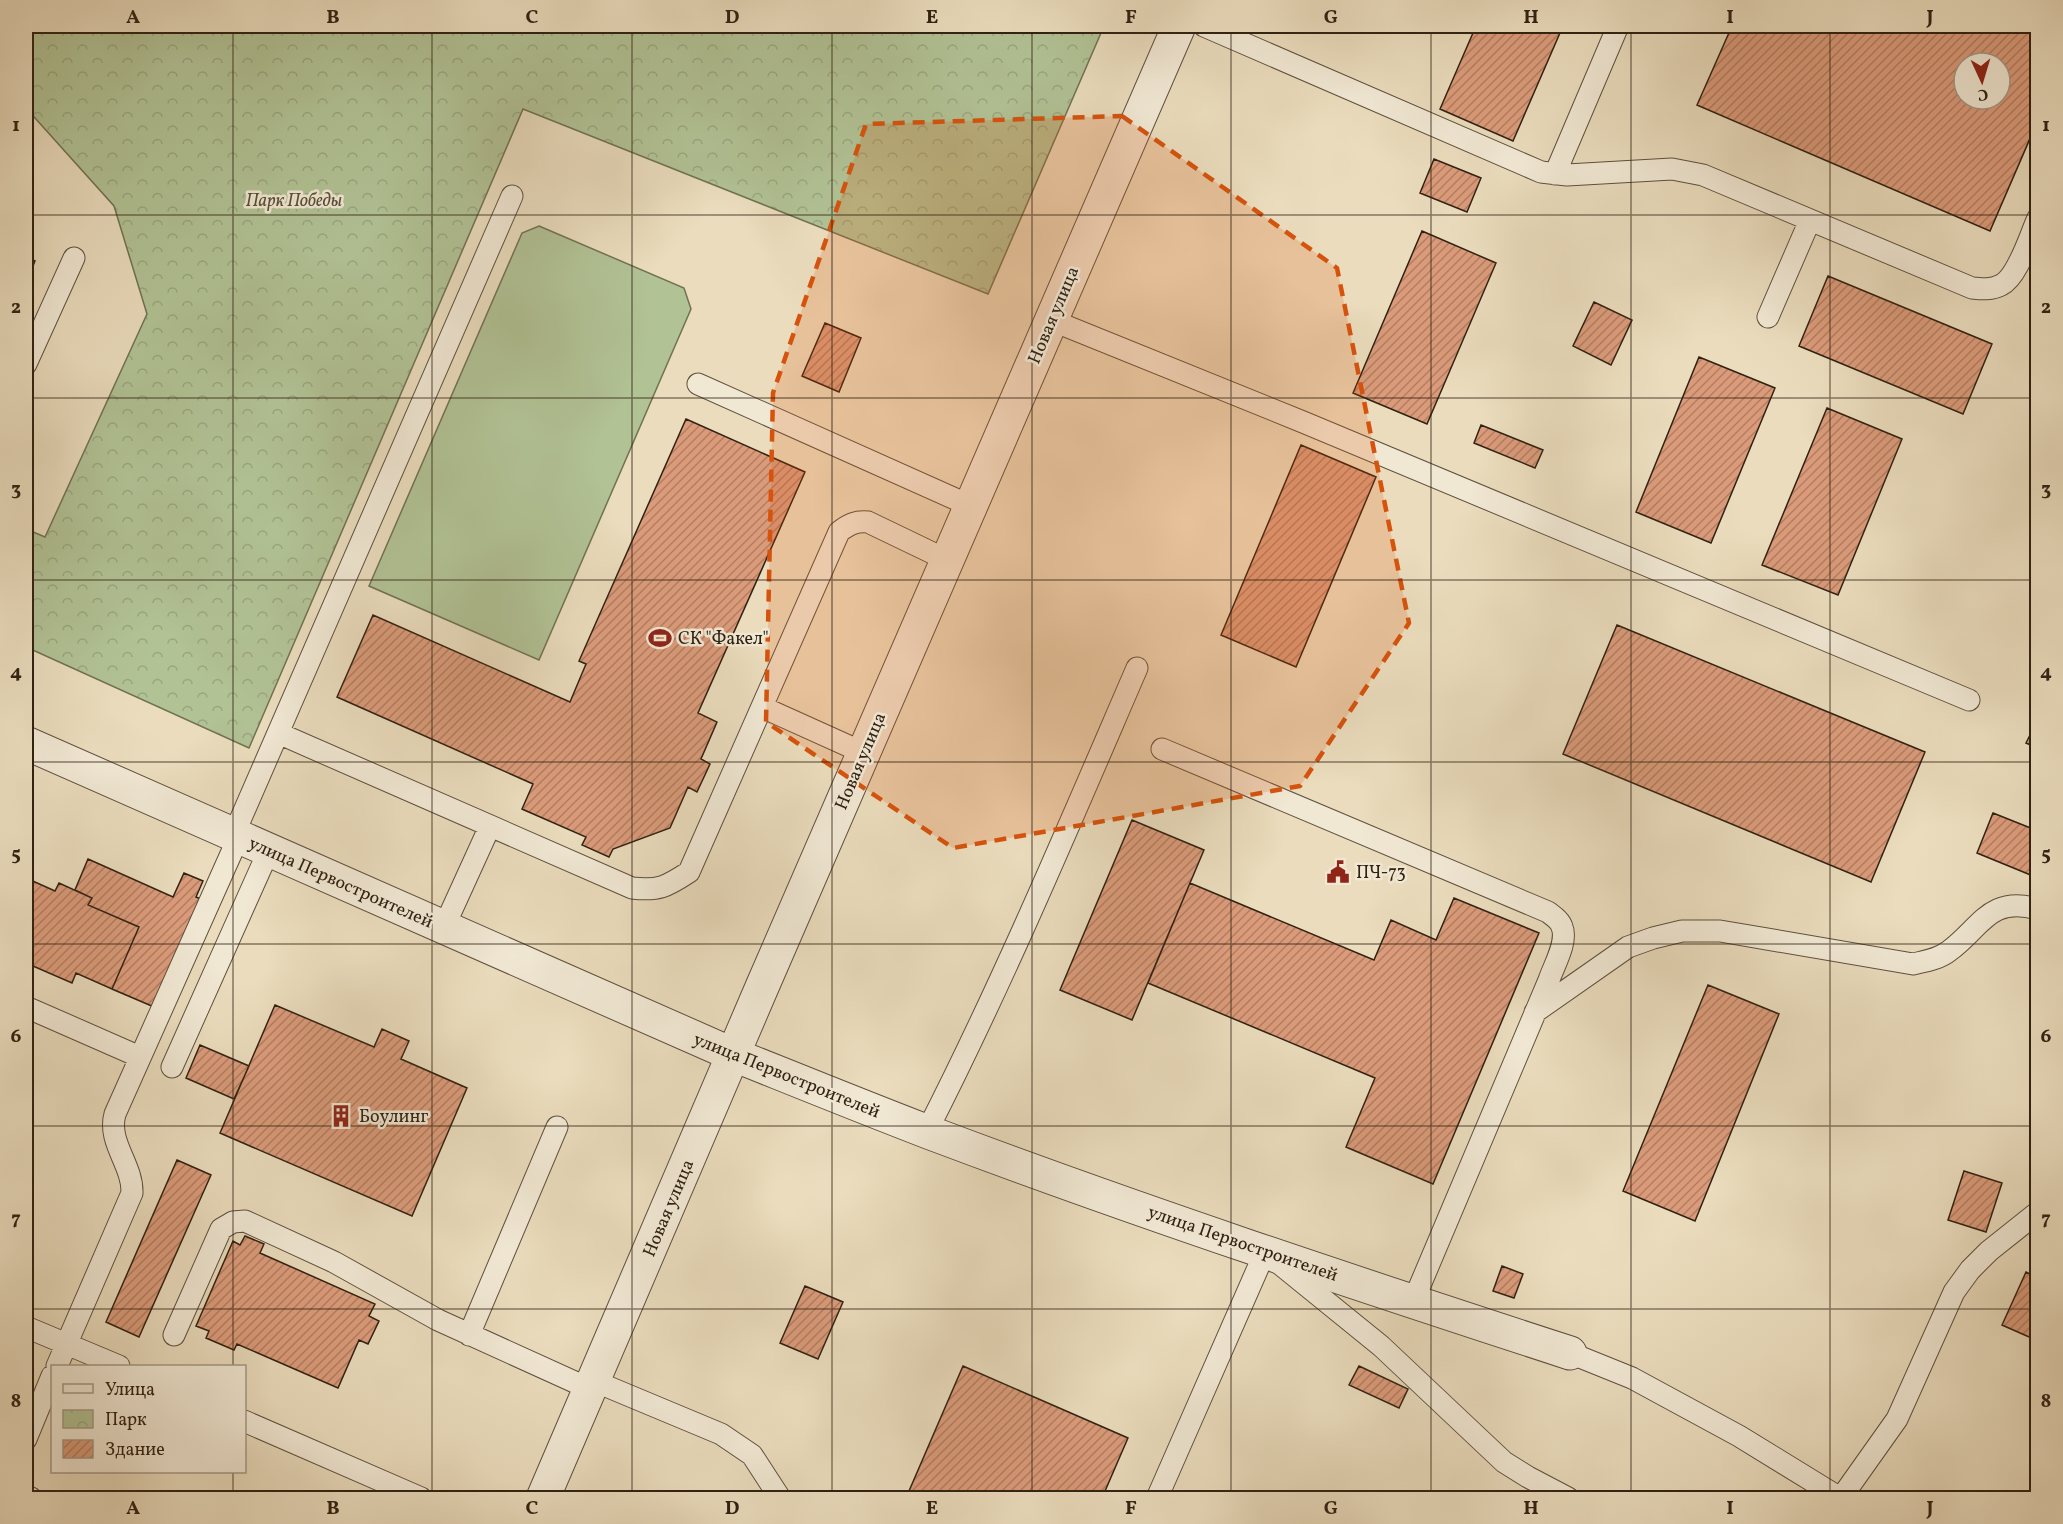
<svg xmlns="http://www.w3.org/2000/svg" width="2063" height="1524" font-family="Vollkorn,serif">
<defs>
<pattern id="park-crowns" width="20" height="18" patternUnits="userSpaceOnUse" patternTransform="scale(1.5)"><rect width="20" height="18" fill="#b1c295"/><path d="M2 6a3 3 0 1 1 6 0M12 15a3 3 0 1 1 6 0" fill="none" stroke="#99a680"/></pattern>
<pattern id="building-hatch" width="6" height="6" patternUnits="userSpaceOnUse" patternTransform="scale(1.5)"><rect width="6" height="6" fill="#db9b7a"/><path d="M-1 1l2-2M0 6l6-6M5 7l2-2" fill="none" stroke="#b27e63"/></pattern>
</defs>
<rect width="100%" height="100%" fill="#eadcbd"/>
<filter id="stains"><feTurbulence type="fractalNoise" baseFrequency=".00333" numOctaves="4"/><feColorMatrix values="0 0 0 0 .2 0 0 0 0 .09 0 0 0 0 .02 0 0 0 .5 -.17"/></filter>
<radialGradient id="worn" r=".72"><stop offset=".6" stop-color="#630" stop-opacity="0"/><stop offset="1" stop-color="#630" stop-opacity=".3"/></radialGradient>
<!-- park -->
<path fill="url(#park-crowns)" stroke="#707254" stroke-width="1.5" d="M 26,26 L 1104,26 L 988,294 L 523,109 L 249,748 L 26,647 L 26,529 L 45,537 L 147,314 L 114,206 L 26,108 Z"/>
<!-- pitch -->
<path fill="#b1c295" stroke="#707254" stroke-width="1.5" d="M 539,226 L 684,288 L 691,309 L 539,660 L 369,586 L 522,233 Z"/>
<!-- building -->
<path fill="url(#building-hatch)" stroke="#302113" stroke-width="1.5" fill-rule="evenodd" d="M 1476,26 L 1563,26 L 1513,141 L 1440,109 Z
M 1732,26 L 2038,26 L 2038,120 L 1990,231 L 1697,105 ZM 1964,63 L 2000,63 L 2000,99 L 1964,99 Z
M 1434,159 L 1481,178 L 1467,212 L 1420,193 Z
M 1422,231 L 1496,263 L 1427,424 L 1353,393 Z
M 26,257 L 35,261 L 26,283 Z
M 1828,276 L 1992,344 L 1963,414 L 1799,346 Z
M 1594,302 L 1632,320 L 1611,365 L 1573,346 Z
M 825,323 L 861,338 L 839,392 L 802,376 Z
M 1699,357 L 1775,388 L 1711,543 L 1636,512 Z
M 1827,408 L 1902,439 L 1838,595 L 1762,565 Z
M 686,419 L 805,472 L 698,713 L 717,722 L 701,759 L 710,764 L 697,792 L 688,787 L 670,828 L 613,849 L 609,857 L 582,845 L 586,837 L 522,809 L 533,784 L 337,697 L 373,615 L 570,702 L 586,664 L 579,661 Z
M 1481,425 L 1543,450 L 1535,468 L 1474,443 Z
M 1301,445 L 1376,477 L 1296,667 L 1221,635 Z
M 1617,625 L 1925,752 L 1871,882 L 1563,754 Z
M 2038,719 L 2038,748 L 2026,743 Z
M 1993,813 L 2038,831 L 2038,878 L 1977,853 Z
M 1132,820 L 1204,850 L 1132,1020 L 1060,990 Z
M 88,859 L 173,897 L 184,873 L 203,881 L 196,897 L 201,899 L 154,1007 L 112,989 L 139,927 L 88,905 L 92,898 L 75,890 Z
M 26,878 L 55,891 L 59,883 L 92,898 L 88,905 L 139,927 L 112,989 L 76,973 L 72,983 L 26,963 Z
M 1190,883 L 1374,960 L 1391,920 L 1436,940 L 1454,898 L 1539,933 L 1433,1184 L 1346,1147 L 1375,1078 L 1148,983 Z
M 1708,985 L 1779,1014 L 1695,1221 L 1623,1191 Z
M 275,1005 L 374,1047 L 382,1029 L 409,1041 L 401,1059 L 467,1088 L 412,1216 L 220,1133 Z
M 200,1045 L 249,1066 L 234,1099 L 186,1078 Z
M 177,1160 L 211,1175 L 139,1337 L 106,1322 Z
M 1964,1171 L 2002,1183 L 1986,1232 L 1948,1220 Z
M 245,1236 L 264,1244 L 260,1253 L 375,1304 L 369,1316 L 379,1321 L 368,1344 L 359,1340 L 338,1388 L 237,1344 L 234,1350 L 206,1338 L 209,1331 L 196,1326 L 233,1241 L 240,1245 Z
M 1502,1266 L 1523,1274 L 1514,1298 L 1493,1291 Z
M 2026,1272 L 2038,1278 L 2036,1340 L 2002,1325 Z
M 805,1286 L 843,1302 L 818,1359 L 780,1343 Z
M 963,1366 L 1128,1438 L 1102,1498 L 1089,1498 L 1073,1492 L 1070,1498 L 906,1498 Z
M 1359,1366 L 1408,1389 L 1399,1408 L 1349,1385 Z"/>
<g fill="none" stroke-linecap="round" stroke-linejoin="round">
<!-- service casing -->
<g stroke="#5e503e" stroke-width="23">
<path id="service" d="M 1204,26 L 1541,172 L 1567,175 L 1672,169 L 1703,175 L 1972,288 C 1982,289 1992,290 2001,285 C 2018,277 2030,235 2038,218
M 1555,174 L 1618,26
M 1768,317 L 1810,220
M 1051,320 L 1303,422 L 1969,700
M 26,364 L 74,258
M 698,384 L 971,506
M 762,707 L 864,753
M 278,733 L 632,888 C 659,891 666,887 689,872 L 839,532 C 849,524 856,521 868,522 L 947,560
M 1162,749 L 1548,912 C 1553,916 1560,920 1562,927 C 1568,942 1554,965 1549,980 L 1413,1302
M 234,834 L 512,196
M 444,927 L 490,826
M 26,1007 L 140,1057
M 1535,1012 L 1628,947 L 1653,938 L 1682,931 L 1720,931 L 1913,964 C 1926,961 1939,959 1949,951 C 1981,928 1989,895 2038,909
M 172,1067 L 269,850
M 927,1131 C 1004,980 1070,823 1137,668
M 26,1327 L 119,1366
M 174,1335 L 221,1229 L 233,1222 L 245,1221 L 334,1262 L 438,1320 L 590,1389
M 469,1335 L 557,1127
M 1570,1353 L 1632,1378 L 1739,1436 L 1840,1498
M 57,1366 L 132,1193 C 133,1165 107,1142 115,1114 L 239,836
M 594,1381 L 721,1434 L 752,1455 L 780,1498
M 244,1421 L 421,1498
M 26,1439 L 52,1376
M 26,1496 L 31,1498
M 1157,1498 L 1265,1252 L 1381,1346 L 1504,1462 L 1528,1477 L 1568,1498
M 1841,1498 L 1897,1419 L 1954,1292 L 1970,1270 L 1989,1251 L 2038,1212"/>
</g>
<!-- minor casing -->
<g stroke="#5e503e" stroke-width="35">
<path id="minor" d="M 26,743 L 734,1055 C 799,1081 863,1107 928,1132 C 1140,1212 1355,1283 1570,1353"/>
</g>
<!-- tertiary casing -->
<g stroke="#5e503e" stroke-width="35">
<path id="tertiary" d="M 543,1498 L 762,987 L 1179,26"/>
</g>
<!-- service -->
<use href="#service" stroke="#f1e8d4" stroke-width="21"/>
<!-- minor -->
<use href="#minor" stroke="#f1e8d4" stroke-width="33"/>
<!-- tertiary -->
<use href="#tertiary" stroke="#f1e8d4" stroke-width="33"/>
</g>
<!-- marked area -->
<path fill="#d6530d" fill-opacity="0.2" stroke="#d6530d" stroke-width="4.5" stroke-dasharray="12 8" stroke-linejoin="round" d="M 1122,116 L 1337,268 L 1409,623 L 1300,786 L 953,848 L 766,722 L 773,393 L 866,124 Z"/>
<!-- grid -->
<path fill="none" stroke="#302113" stroke-width="1.5" stroke-opacity="0.55" d="M 233,26 L 233,1366M 432,26 L 432,1498M 632,26 L 632,1498M 832,26 L 832,1498M 1032,26 L 1032,1498M 1231,26 L 1231,1498M 1431,26 L 1431,1498M 1631,26 L 1631,1498M 1830,26 L 1830,1498M 26,215 L 2038,215M 26,398 L 2038,398M 26,580 L 2038,580M 26,762 L 2038,762M 26,944 L 2038,944M 26,1126 L 2038,1126M 26,1309 L 2038,1309M 233,1472 L 233,1498"/>
<!-- icons -->
<defs>
<g id="stadium-bare" transform="scale(1.8)"><path d="M0-5a6.5 5 0 1 0 0 10a6.5 5 0 1 0 0-10ZM-3.5-1.8h7v3.6h-7Z" fill="#8f2418" stroke="#f1e8d4" stroke-width="2.5" paint-order="stroke"/></g>
<g id="civic-bare" transform="scale(1.8)"><path d="M-.6-6.5H3V-4.5H.6V-3L4-1V1h2V6H-6V1h2V-1L-.6-3ZM-1.2 2.5V6h2.4V2.5Z" fill="#8f2418" stroke="#f1e8d4" stroke-width="2.5" paint-order="stroke"/></g>
<g id="building-bare" transform="scale(1.8)"><path d="M-4-6H4V6H1V3H-1V6H-4ZM-2.5-4.3h1.7v1.8h-1.7ZM.8-4.3h1.7v1.8H.8ZM-2.5-1h1.7V.8h-1.7ZM.8-1h1.7V.8H.8Z" fill="#8f2418" stroke="#f1e8d4" stroke-width="2.5" paint-order="stroke"/></g>
</defs>
<g fill-rule="evenodd">
<use href="#stadium-bare" x="660" y="638"/>
<use href="#civic-bare" x="1338" y="872"/>
<use href="#building-bare" x="341" y="1116"/>
</g>
<g text-anchor="middle" stroke-width="5" stroke-linejoin="round" paint-order="stroke">
<!-- park labels -->
<g font-size="18" font-style="italic" fill="#57513a" stroke="#f1e8d4">
<text x="294" y="206">Парк Победы</text>
</g>
<!-- street labels -->
<g font-size="18" fill="#302113" stroke="#f1e8d4">
<text transform="translate(1053 315) rotate(-67)" y="6">Новая улица</text>
<text transform="translate(860 761) rotate(-67)" y="6">Новая улица</text>
<text transform="translate(341 882) rotate(24)" y="6">улица Первостроителей</text>
<text transform="translate(787 1075) rotate(22)" y="6">улица Первостроителей</text>
<text transform="translate(668 1208) rotate(-67)" y="6">Новая улица</text>
<text transform="translate(1243 1243) rotate(19)" y="6">улица Первостроителей</text>
</g>
<!-- poi labels -->
<g font-size="18" fill="#302113" stroke="#f1e8d4" text-anchor="start">
<text x="678" y="644">СК "Факел"</text>
<text x="1356" y="878">ПЧ-73</text>
<text x="359" y="1122">Боулинг</text>
</g>
</g>
<!-- margin -->
<rect width="2063" height="1524" fill="none" stroke="#eadcbd" stroke-width="66"/>
<!-- legend -->
<rect x="51" y="1365" width="195" height="108" fill="#f1e8d4" stroke="#a49887" stroke-width="1.5"/>
<rect x="63" y="1384" width="30" height="9" fill="#f1e8d4" stroke="#a49887" stroke-width="1.5"/>
<text x="105" y="1395" font-size="18" fill="#302113">Улица</text>
<rect x="63" y="1410" width="30" height="18" fill="url(#park-crowns)" stroke="#a49887" stroke-width="1.5"/>
<text x="105" y="1425" font-size="18" fill="#302113">Парк</text>
<rect x="63" y="1440" width="30" height="18" fill="url(#building-hatch)" stroke="#a49887" stroke-width="1.5"/>
<text x="105" y="1455" font-size="18" fill="#302113">Здание</text>
<!-- north arrow -->
<g transform="translate(1982 81) rotate(176)"><circle r="28" fill="#f1e8d4" stroke="#a49887" stroke-width="1.5"/>
<path d="M0-4.5L10 22L0 15L-10 22Z" fill="#8f2418"/>
<text y="-9" font-size="16" font-weight="bold" text-anchor="middle" fill="#302113">С</text>
</g>
<rect x="33" y="33" width="1997" height="1458" fill="none" stroke="#302113" stroke-width="2"/>
<g font-size="20" text-anchor="middle" font-weight="bold" fill="#302113">
<text x="133" y="23">A</text>
<text x="333" y="23">B</text>
<text x="532" y="23">C</text>
<text x="732" y="23">D</text>
<text x="932" y="23">E</text>
<text x="1131" y="23">F</text>
<text x="1331" y="23">G</text>
<text x="1531" y="23">H</text>
<text x="1730" y="23">I</text>
<text x="1930" y="23">J</text>
<text x="16" y="131">1</text>
<text x="2046" y="131">1</text>
<text x="16" y="313">2</text>
<text x="2046" y="313">2</text>
<text x="16" y="495">3</text>
<text x="2046" y="495">3</text>
<text x="16" y="678">4</text>
<text x="2046" y="678">4</text>
<text x="16" y="860">5</text>
<text x="2046" y="860">5</text>
<text x="16" y="1042">6</text>
<text x="2046" y="1042">6</text>
<text x="16" y="1224">7</text>
<text x="2046" y="1224">7</text>
<text x="16" y="1407">8</text>
<text x="2046" y="1407">8</text>
<text x="133" y="1514">A</text>
<text x="333" y="1514">B</text>
<text x="532" y="1514">C</text>
<text x="732" y="1514">D</text>
<text x="932" y="1514">E</text>
<text x="1131" y="1514">F</text>
<text x="1331" y="1514">G</text>
<text x="1531" y="1514">H</text>
<text x="1730" y="1514">I</text>
<text x="1930" y="1514">J</text>
</g>
<rect width="100%" height="100%" filter="url(#stains)"/>
<rect width="100%" height="100%" fill="url(#worn)"/>
</svg>
